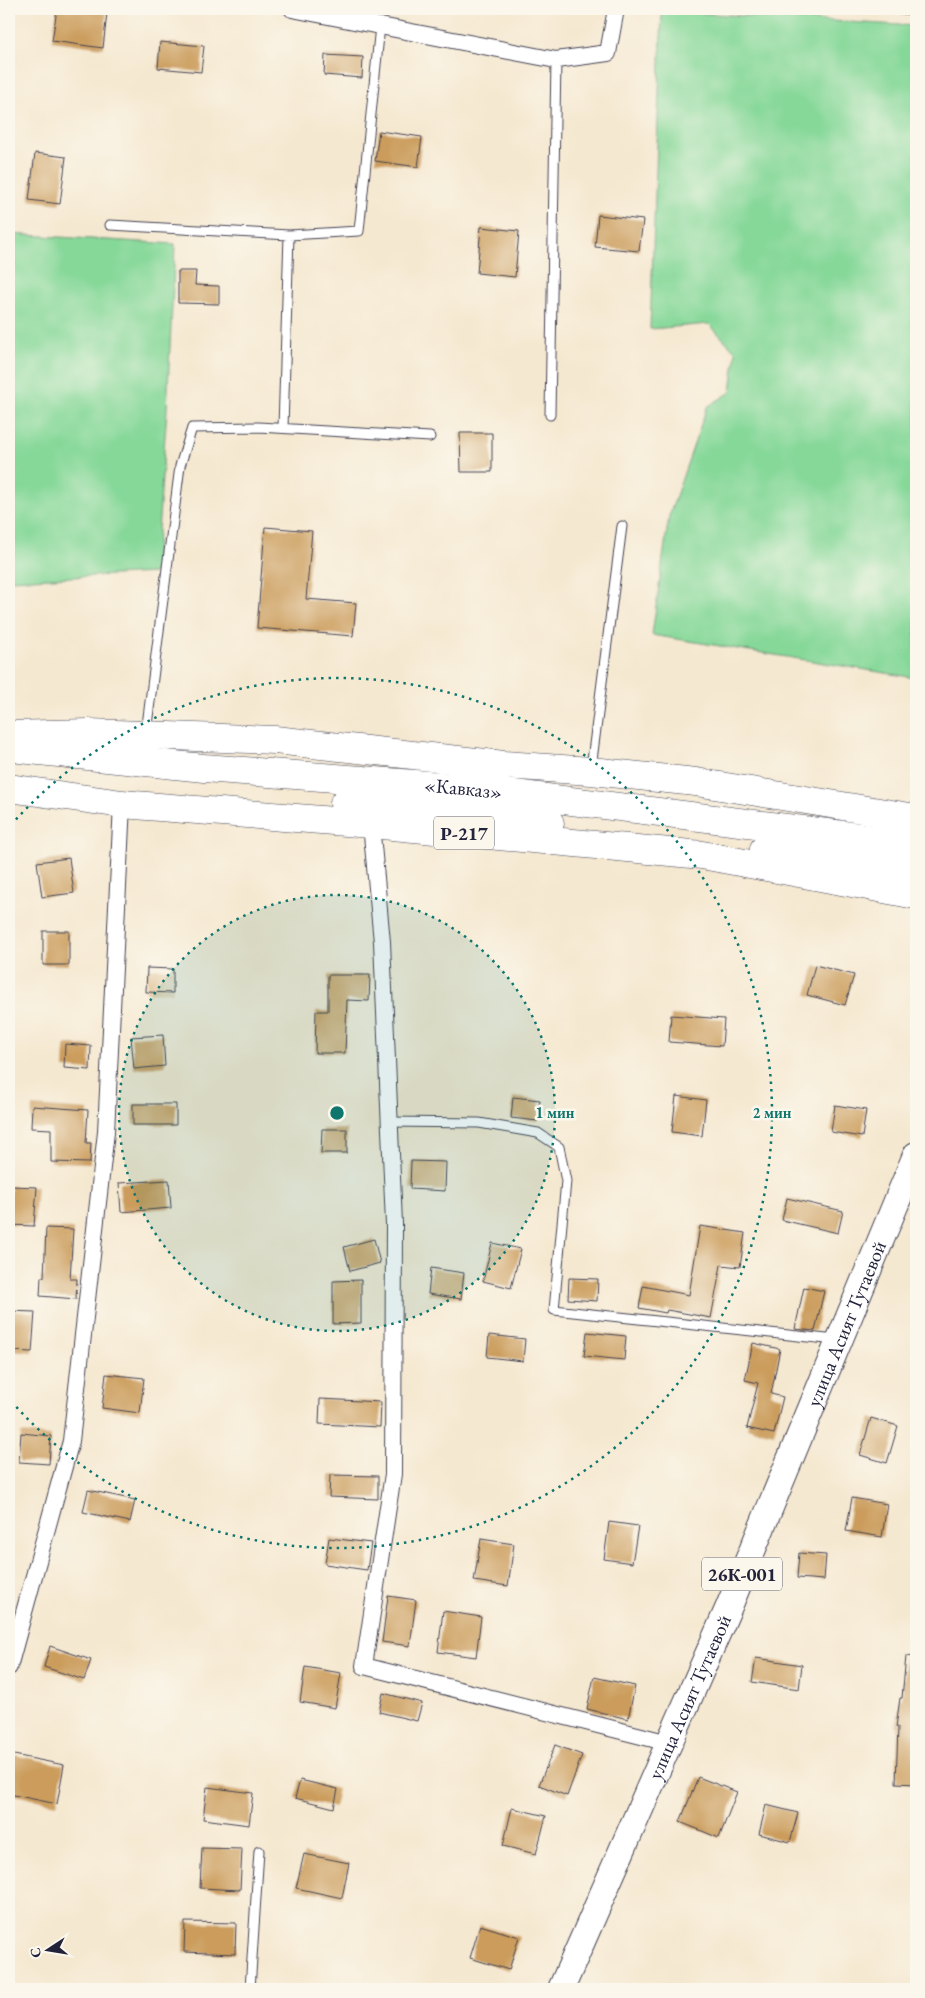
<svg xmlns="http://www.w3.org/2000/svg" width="925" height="1998" font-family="'EB Garamond',serif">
<rect width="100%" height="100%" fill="#fbf7ec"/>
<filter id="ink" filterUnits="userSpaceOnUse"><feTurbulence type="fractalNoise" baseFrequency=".02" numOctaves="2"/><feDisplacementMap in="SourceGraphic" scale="10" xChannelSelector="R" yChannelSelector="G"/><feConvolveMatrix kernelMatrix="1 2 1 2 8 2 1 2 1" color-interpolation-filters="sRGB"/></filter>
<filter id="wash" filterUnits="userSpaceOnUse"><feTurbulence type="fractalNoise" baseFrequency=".0096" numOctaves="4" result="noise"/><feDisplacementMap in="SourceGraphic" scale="20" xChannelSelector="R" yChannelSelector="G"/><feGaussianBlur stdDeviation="1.12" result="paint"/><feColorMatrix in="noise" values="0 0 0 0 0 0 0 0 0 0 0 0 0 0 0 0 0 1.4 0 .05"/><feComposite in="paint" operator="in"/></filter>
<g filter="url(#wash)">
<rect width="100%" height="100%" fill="#f5e8d0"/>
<!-- green -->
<path fill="#86d899" stroke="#547d6a" d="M 662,11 L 916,26 L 916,678 L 652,635 L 669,516 L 707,407 L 731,392 L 736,352 L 709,324 L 650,329 Z
M 9,234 L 175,244 L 167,409 L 155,573 L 9,580 Z"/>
<g id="blocks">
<!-- building -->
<path fill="#cb9c5c" d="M 57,9 L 76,9 L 107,13 L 103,48 L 52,41 Z
M 160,42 L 204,46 L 201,72 L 158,68 Z
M 325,55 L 363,57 L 362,78 L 324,75 Z
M 379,131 L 422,137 L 418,167 L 375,161 Z
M 35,153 L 66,157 L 60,204 L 29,200 Z
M 598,215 L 643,220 L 639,251 L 595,247 Z
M 481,227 L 519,231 L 515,277 L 477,273 Z
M 178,271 L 196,271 L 195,285 L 219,286 L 219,304 L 178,303 Z
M 460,433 L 492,433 L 492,472 L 461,472 Z
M 265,527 L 312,531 L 306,599 L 356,603 L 353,636 L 257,628 Z
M 69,858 L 74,893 L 42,897 L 37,862 Z
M 43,931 L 69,931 L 69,965 L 43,965 Z
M 815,965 L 854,975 L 845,1005 L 807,995 Z
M 147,968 L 173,969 L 173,993 L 146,992 Z
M 328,975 L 370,975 L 369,1001 L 347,1000 L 345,1053 L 315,1053 L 316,1011 L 328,1011 Z
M 671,1015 L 724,1019 L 722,1046 L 669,1042 Z
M 163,1035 L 165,1066 L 134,1069 L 131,1037 Z
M 65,1044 L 91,1046 L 90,1070 L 64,1068 Z
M 676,1096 L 706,1100 L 702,1136 L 672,1132 Z
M 513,1097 L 540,1100 L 538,1121 L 511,1118 Z
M 133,1104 L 176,1104 L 176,1125 L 133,1125 Z
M 835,1105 L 866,1110 L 862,1137 L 831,1132 Z
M 32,1106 L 88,1110 L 86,1143 L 91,1143 L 90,1163 L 51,1162 L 51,1129 L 31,1128 Z
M 322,1129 L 347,1129 L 347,1153 L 321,1153 Z
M 411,1161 L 446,1162 L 445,1191 L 410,1189 Z
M 169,1180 L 171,1208 L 121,1212 L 119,1183 Z
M 11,1186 L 37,1187 L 34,1226 L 9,1225 Z
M 787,1198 L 843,1211 L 838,1233 L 782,1220 Z
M 700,1226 L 745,1233 L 740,1267 L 721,1265 L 711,1318 L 667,1310 L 666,1313 L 639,1308 L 643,1286 L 689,1295 Z
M 46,1228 L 73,1229 L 70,1279 L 77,1279 L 76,1299 L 40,1296 L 41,1277 L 44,1277 Z
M 374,1239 L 380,1263 L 350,1271 L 344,1247 Z
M 492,1243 L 521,1249 L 511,1288 L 483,1281 Z
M 431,1268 L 464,1273 L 461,1299 L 428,1294 Z
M 569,1278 L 598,1279 L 597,1301 L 568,1299 Z
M 361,1280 L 361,1323 L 333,1324 L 333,1281 Z
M 804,1287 L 824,1291 L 815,1331 L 795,1329 Z
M 9,1311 L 35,1312 L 32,1352 L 9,1351 Z
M 587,1332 L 626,1336 L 624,1360 L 584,1356 Z
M 489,1335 L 525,1339 L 523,1361 L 487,1357 Z
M 753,1343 L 780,1349 L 771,1394 L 783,1397 L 774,1434 L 747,1428 L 758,1383 L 745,1380 Z
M 106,1374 L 144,1378 L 140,1413 L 102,1408 Z
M 320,1399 L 381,1402 L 380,1427 L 319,1424 Z
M 871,1418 L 898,1426 L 887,1463 L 860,1455 Z
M 21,1433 L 51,1436 L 49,1464 L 19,1462 Z
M 330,1475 L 378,1476 L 378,1499 L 329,1497 Z
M 88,1490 L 135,1500 L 130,1522 L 83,1512 Z
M 852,1498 L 887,1504 L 882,1537 L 846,1531 Z
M 609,1522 L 638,1526 L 632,1563 L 604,1559 Z
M 329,1538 L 371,1543 L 367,1570 L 325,1564 Z
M 481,1539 L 514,1544 L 508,1586 L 474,1581 Z
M 799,1553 L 826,1555 L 824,1580 L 797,1578 Z
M 388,1596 L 416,1600 L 410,1646 L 382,1642 Z
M 443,1611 L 481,1617 L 476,1657 L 438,1652 Z
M 50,1646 L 91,1660 L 84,1680 L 44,1667 Z
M 906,1656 L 916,1657 L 916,1784 L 896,1783 L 898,1727 L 896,1727 L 900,1698 L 902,1698 Z
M 756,1658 L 802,1665 L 799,1689 L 752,1682 Z
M 305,1667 L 341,1673 L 335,1708 L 300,1702 Z
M 594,1677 L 635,1686 L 628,1719 L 587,1709 Z
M 383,1693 L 422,1703 L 417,1721 L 379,1712 Z
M 555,1745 L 582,1755 L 567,1796 L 539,1785 Z
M 9,1754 L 64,1765 L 57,1804 L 9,1794 Z
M 698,1777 L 737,1792 L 719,1838 L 680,1822 Z
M 300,1780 L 338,1789 L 334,1808 L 295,1798 Z
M 207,1787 L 253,1793 L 249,1825 L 203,1819 Z
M 766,1805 L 798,1813 L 790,1842 L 759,1834 Z
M 512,1808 L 546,1816 L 536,1854 L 503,1846 Z
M 202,1848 L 242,1849 L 240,1890 L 200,1888 Z
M 304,1854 L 349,1863 L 342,1898 L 296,1888 Z
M 185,1922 L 236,1923 L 235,1954 L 184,1952 Z
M 480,1925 L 519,1937 L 509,1970 L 470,1958 Z"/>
</g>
</g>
<g filter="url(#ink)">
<use href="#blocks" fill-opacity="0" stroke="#424051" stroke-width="1"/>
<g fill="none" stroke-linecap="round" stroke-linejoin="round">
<!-- lane casing -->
<g stroke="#424051" stroke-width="11">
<path id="lane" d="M 898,9 L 916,10
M 110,225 L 289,235 L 359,231 L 380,26
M 550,415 L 556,60
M 283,428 L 289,235
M 146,733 L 180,466 L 192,428 L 258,427 L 430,437
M 591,768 L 622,526
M 389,1122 L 479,1123 L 538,1133 L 559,1147 L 566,1181 L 554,1310 L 836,1340
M 250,1989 L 259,1851"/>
</g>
<!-- street casing -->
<g stroke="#424051" stroke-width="18">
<path id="street" d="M 292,9 L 556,60 L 608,53 L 616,9
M 371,824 L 382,942 L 394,1224 L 393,1474 L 364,1666 L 669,1743
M 9,1667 L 71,1441 L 106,1132 L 122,804"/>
</g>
<!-- primary casing -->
<g stroke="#424051" stroke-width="28">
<g id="primary">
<path id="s1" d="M 561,1989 L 728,1609 L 916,1155"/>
</g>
</g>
<!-- highway casing -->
<g stroke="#424051" stroke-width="29">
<g id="highway">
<path d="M 9,735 L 89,733 L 275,740 L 504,765 L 591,771 L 696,782 L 916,818"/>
<path id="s2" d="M 20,749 L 204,768 L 467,788 L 916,844"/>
<path d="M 9,788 L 122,804 L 371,824 L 702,855 L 916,895"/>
<path d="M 344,803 L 481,814 L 550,823"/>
<path d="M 764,849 L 916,868"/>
</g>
</g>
<!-- lane -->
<use href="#lane" stroke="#fff" stroke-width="9"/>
<!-- street -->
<use href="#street" stroke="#fff" stroke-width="16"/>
<!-- primary -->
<use href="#primary" stroke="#fff" stroke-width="26"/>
<!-- highway -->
<use href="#highway" stroke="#fff" stroke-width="28"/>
</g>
</g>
<!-- distance rings -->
<circle cx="337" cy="1113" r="218" fill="#0f766e" fill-opacity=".12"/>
<g fill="none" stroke="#0f766e" stroke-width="2.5" stroke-dasharray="2.5 5">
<circle cx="337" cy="1113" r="218"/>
<path d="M11 825A435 435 0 1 1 11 1401"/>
</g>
<g text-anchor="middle" stroke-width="5" stroke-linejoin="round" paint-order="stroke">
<!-- shield labels -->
<g fill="#fbf7ec" stroke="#636270" stroke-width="1">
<rect x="434" y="816.5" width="60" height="33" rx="4"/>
<rect x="702" y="1557.5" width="80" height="33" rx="4"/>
</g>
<g font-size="19" font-weight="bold" fill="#22223b">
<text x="464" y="840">Р-217</text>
<text x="742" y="1581">26К-001</text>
</g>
<!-- street labels -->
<g font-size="20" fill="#22223b" stroke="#fbf7ec">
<text dy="7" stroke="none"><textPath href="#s2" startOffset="445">«Кавказ»</textPath></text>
<text dy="7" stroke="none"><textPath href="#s1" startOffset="724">улица Асият Тутаевой</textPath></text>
<text dy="7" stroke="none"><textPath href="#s1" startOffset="319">улица Асият Тутаевой</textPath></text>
</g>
</g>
<circle cx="337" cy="1113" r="8" fill="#0f766e" stroke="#fbf7ec" stroke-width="2.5"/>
<g font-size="15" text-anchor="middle" font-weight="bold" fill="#0f766e" stroke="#fbf7ec" stroke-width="5" stroke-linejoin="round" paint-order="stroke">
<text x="555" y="1118">1 мин</text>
<text x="772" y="1118">2 мин</text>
</g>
<!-- margin -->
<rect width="925" height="1998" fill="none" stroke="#fbf7ec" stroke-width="30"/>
<!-- north arrow -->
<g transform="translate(48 1950) rotate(258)" stroke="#fbf7ec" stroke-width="4" paint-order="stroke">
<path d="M0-4L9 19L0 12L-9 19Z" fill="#22223b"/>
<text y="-8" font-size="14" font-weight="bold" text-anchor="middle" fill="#22223b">С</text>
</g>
</svg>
